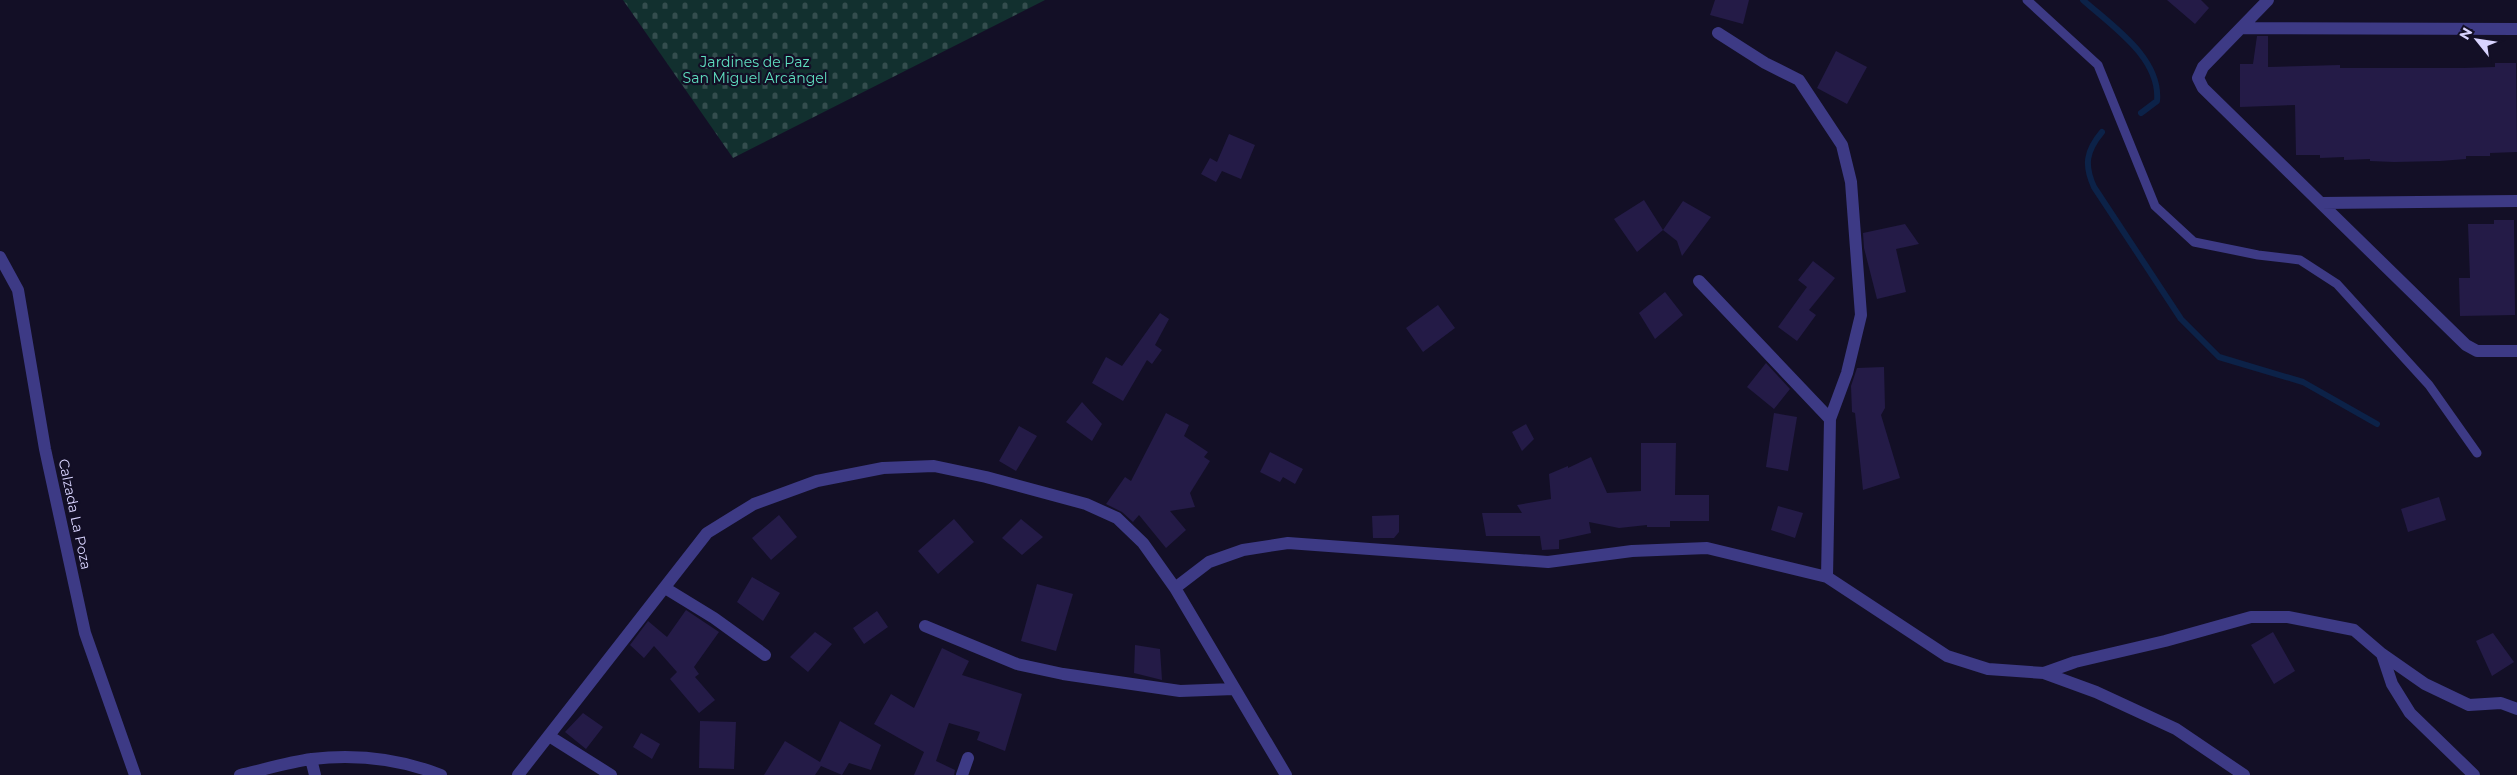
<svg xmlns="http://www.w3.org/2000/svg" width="2517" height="775" font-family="Montserrat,sans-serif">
<defs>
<pattern id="cemetery-stones" width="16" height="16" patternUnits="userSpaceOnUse" patternTransform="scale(1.25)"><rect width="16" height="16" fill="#12302f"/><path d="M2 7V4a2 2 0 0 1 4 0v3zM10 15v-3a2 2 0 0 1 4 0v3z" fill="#344d4e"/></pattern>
</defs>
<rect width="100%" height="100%" fill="#130f26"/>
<!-- cemetery -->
<path fill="url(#cemetery-stones)" d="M 623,0 L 1045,0 L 733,158 Z"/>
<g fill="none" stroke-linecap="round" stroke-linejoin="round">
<!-- stream -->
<path stroke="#0c2248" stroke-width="6" d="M 2083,0 C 2112,26 2161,58 2157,101 L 2141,113
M 2102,132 C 2086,151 2084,165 2094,187 L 2181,319 L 2219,357 L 2303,382 L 2377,424"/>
</g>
<!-- building -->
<path fill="#241b47" d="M 1715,0 L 1749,0 L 1743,24 L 1710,15 Z
M 2167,0 L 2201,0 L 2209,8 L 2195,24 Z
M 2257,36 L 2268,36 L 2268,67 L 2340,65 L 2340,68 L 2464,68 L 2495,67 L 2495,63 L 2516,63 L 2517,152 L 2490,153 L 2490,156 L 2466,156 L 2466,159 L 2440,161 L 2394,162 L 2370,161 L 2370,159 L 2344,160 L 2344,157 L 2320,158 L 2320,155 L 2296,155 L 2295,105 L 2240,107 L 2240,64 L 2253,64 Z
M 1836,51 L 1867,67 L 1847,104 L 1817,88 Z
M 1229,134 L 1255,145 L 1241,179 L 1222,171 L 1216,182 L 1201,174 L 1210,158 L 1217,162 Z
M 1644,200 L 1663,230 L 1683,201 L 1711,217 L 1682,256 L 1677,241 L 1663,230 L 1637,252 L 1614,219 Z
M 2494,220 L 2514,220 L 2515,315 L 2460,316 L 2459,278 L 2470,278 L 2468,224 L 2494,224 Z
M 1905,224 L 1919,244 L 1896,249 L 1906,292 L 1877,299 L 1864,248 L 1863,233 Z
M 1813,261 L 1835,278 L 1809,310 L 1816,315 L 1797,341 L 1778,327 L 1807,287 L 1798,280 Z
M 1665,292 L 1683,315 L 1655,339 L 1639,313 Z
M 1438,305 L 1455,328 L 1423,352 L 1406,328 Z
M 1160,313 L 1169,319 L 1155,345 L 1162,350 L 1152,364 L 1147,360 L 1123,401 L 1092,383 L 1106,357 L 1122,366 Z
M 1766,363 L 1790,389 L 1774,409 L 1747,387 Z
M 1884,367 L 1885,408 L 1881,415 L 1900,478 L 1863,490 L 1855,413 L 1852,412 L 1851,386 L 1857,368 Z
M 1082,402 L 1102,424 L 1092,441 L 1066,422 Z
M 1166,413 L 1189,425 L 1184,436 L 1208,452 L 1204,457 L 1210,461 L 1190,493 L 1195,507 L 1170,511 L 1186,530 L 1166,548 L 1139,515 L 1133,522 L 1122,512 L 1106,504 L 1125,477 L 1131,481 Z
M 1774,413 L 1797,417 L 1788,471 L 1766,467 Z
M 1526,424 L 1534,439 L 1522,451 L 1512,432 Z
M 1019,426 L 1037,436 L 1016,471 L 999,461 Z
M 1641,443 L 1676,443 L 1675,495 L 1709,495 L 1709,521 L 1670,521 L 1670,527 L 1647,527 L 1647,525 L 1619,528 L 1589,522 L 1591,533 L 1559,540 L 1559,549 L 1542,550 L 1540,536 L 1486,536 L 1482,513 L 1522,513 L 1517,505 L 1551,499 L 1549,474 L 1568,466 L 1568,468 L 1591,457 L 1607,493 L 1641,491 Z
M 1270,452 L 1303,469 L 1295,484 L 1283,477 L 1280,482 L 1260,472 Z
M 2439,497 L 2446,520 L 2408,532 L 2401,509 Z
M 1778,506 L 1803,513 L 1795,538 L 1771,530 Z
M 779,515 L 797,537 L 771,560 L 752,538 Z
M 1399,515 L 1399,532 L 1394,538 L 1373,538 L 1372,516 Z
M 954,519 L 974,542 L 938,574 L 918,551 Z
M 1021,519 L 1043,537 L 1022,555 L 1002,538 Z
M 752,577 L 780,593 L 763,621 L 737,602 Z
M 1037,584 L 1073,594 L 1056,651 L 1021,641 Z
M 686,610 L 719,632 L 694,667 L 699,674 L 695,677 L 715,700 L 699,713 L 670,679 L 677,672 L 654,646 L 644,658 L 630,645 L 648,621 L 667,637 Z
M 877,611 L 888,627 L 864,644 L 853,628 Z
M 815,632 L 832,644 L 808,672 L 790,657 Z
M 2273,632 L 2295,671 L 2274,684 L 2251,645 Z
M 2493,633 L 2514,662 L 2492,676 L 2476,641 Z
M 1135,645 L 1160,649 L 1162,680 L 1134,673 Z
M 942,648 L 969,661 L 962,675 L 1022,694 L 1005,751 L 977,740 L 980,732 L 949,723 L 936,761 L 955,770 L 954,775 L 914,775 L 924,752 L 874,724 L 891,694 L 914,708 Z
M 583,713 L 603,727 L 586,749 L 565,732 Z
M 700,721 L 736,722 L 734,769 L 699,768 Z
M 840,721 L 881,745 L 871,770 L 849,763 L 842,775 L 821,766 L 815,775 L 764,775 L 785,741 L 820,762 Z
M 641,733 L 660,744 L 652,759 L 633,747 Z"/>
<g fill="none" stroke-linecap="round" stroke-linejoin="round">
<!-- lane -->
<path stroke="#3d3a85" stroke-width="9" d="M 2027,0 L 2098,65 L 2155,206 L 2194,242 L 2258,255 L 2300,260 L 2337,284 L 2429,385 L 2477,453"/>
<!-- street -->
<path stroke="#3d3a85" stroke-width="12" d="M 2268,0 L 2203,67 L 2198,78 L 2203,88 L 2466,345 L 2477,351 L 2517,351
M 2241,28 L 2517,29
M 1718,33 L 1765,63 L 1799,80 L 1842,145 L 1851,182 L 1861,315 L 1847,373 L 1830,419
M 2321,203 L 2517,201
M 0,257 L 18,290 L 45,449 L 85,633 L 135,775
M 1699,281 L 1830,419 L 1827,577
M 665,588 L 714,618 L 765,655
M 1175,588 L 1209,562 L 1243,550 L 1288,543 L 1548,562 L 1632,551 L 1707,548 L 1827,577 L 1947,656 L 1988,669 L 2044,673 L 2096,692 L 2176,729 L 2244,775
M 925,626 L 1017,664 L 1063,674 L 1180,691 L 1234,689
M 2382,654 L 2392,684 L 2410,713 L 2474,775
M 2044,673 L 2075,662 L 2165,641 L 2251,617 L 2288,617 L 2354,630 L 2382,654 L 2425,684 L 2469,705 L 2501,703 L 2517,709
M 549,736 L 611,775
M 311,759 L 315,775
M 240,775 C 263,770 288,762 312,759 C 355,754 400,759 441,775
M 518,775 L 707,533 L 754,504 L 817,481 L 883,468 L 934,466 L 986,477 L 1086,504 L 1117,518 L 1143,543 L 1175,588 L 1286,775
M 962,775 L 968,758"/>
</g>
<g text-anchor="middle" stroke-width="4.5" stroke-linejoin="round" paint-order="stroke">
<!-- park labels -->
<g font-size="14" fill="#5fe0c0" stroke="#130f26">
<text x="755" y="67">Jardines de Paz<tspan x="755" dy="16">San Miguel Arcángel</tspan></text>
</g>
<!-- street labels -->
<g font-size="14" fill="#d9d4ff" stroke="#130f26">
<text transform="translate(75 514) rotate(78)" y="5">Calzada La Poza</text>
</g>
</g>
<!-- north arrow -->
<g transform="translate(2477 40) rotate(300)" stroke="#130f26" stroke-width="4" paint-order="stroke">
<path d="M0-4L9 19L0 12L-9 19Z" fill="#d9d4ff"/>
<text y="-8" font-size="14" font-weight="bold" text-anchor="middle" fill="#d9d4ff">N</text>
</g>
</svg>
